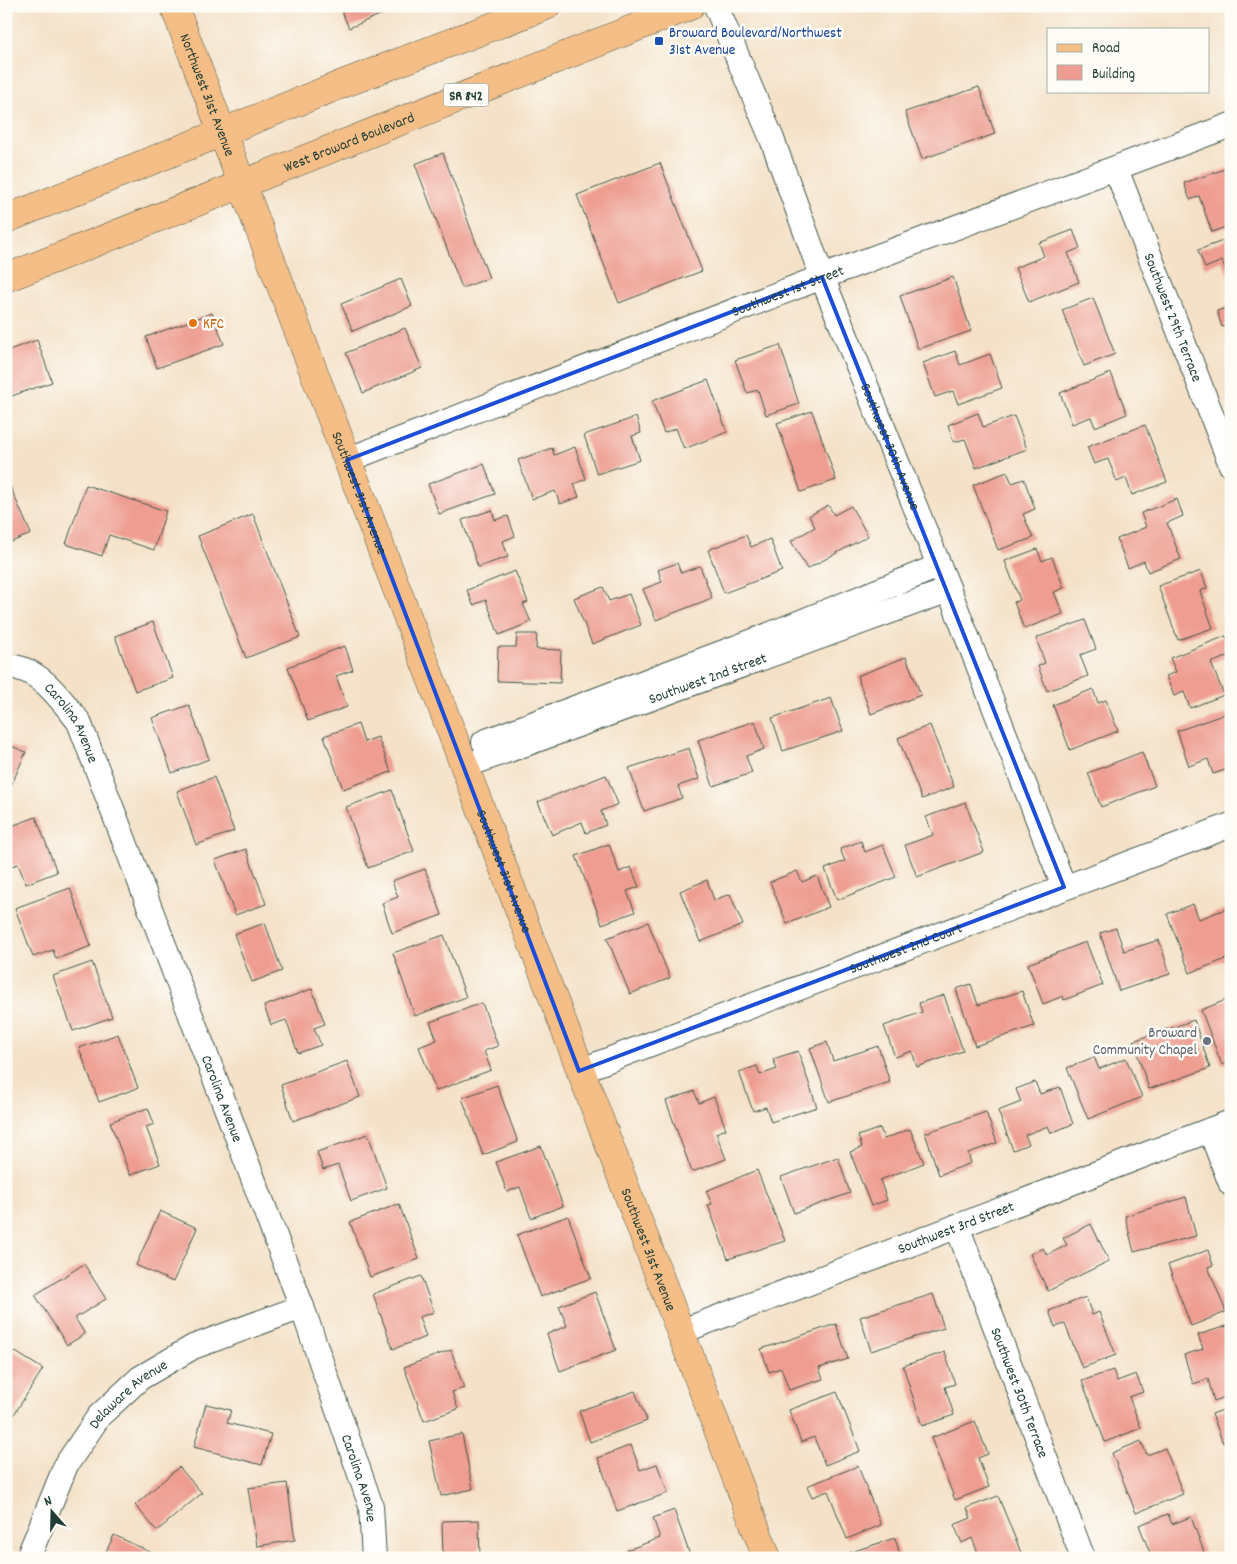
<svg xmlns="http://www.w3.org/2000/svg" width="1237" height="1564" font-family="Dekko,sans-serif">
<rect width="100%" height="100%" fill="#fdfcf7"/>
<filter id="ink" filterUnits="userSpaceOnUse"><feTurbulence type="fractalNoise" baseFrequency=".02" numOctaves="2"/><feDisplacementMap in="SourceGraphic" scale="10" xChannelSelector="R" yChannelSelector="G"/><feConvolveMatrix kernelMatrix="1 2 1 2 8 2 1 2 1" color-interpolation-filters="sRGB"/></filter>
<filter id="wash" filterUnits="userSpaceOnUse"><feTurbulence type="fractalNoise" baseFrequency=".0096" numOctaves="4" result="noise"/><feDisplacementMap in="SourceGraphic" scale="20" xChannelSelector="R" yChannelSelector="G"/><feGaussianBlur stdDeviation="1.12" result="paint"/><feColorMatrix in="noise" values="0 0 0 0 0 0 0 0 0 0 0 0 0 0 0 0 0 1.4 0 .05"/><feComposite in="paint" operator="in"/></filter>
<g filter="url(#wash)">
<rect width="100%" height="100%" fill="#f4e1c7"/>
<g id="blocks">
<!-- building -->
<path fill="#ee9d90" d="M 339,6 L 401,6 L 349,28 Z
M 979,87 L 995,134 L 922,159 L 905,112 Z
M 443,153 L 489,278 L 462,288 L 415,164 Z
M 660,163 L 702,271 L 619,303 L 577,195 Z
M 1231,167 L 1231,225 L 1212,232 L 1199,196 L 1190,200 L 1184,183 Z
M 1073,230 L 1080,248 L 1068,253 L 1079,282 L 1029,302 L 1015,268 L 1044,256 L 1039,243 Z
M 1231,238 L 1231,277 L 1229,277 L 1222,261 L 1205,268 L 1198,250 Z
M 953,277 L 971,331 L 918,349 L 900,296 Z
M 401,279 L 412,306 L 353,331 L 341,304 Z
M 1093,298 L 1115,354 L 1084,366 L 1062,310 Z
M 1231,306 L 1231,324 L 1222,327 L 1217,311 Z
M 212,313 L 224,344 L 157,368 L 146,337 Z
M 405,328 L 422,368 L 363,393 L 346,353 Z
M 37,340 L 52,382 L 6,398 L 6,351 Z
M 780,345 L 799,404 L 766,415 L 758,390 L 747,393 L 735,360 Z
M 955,351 L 960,365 L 990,354 L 1002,388 L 958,404 L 953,391 L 935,397 L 923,363 Z
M 1111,373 L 1127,414 L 1095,427 L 1091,417 L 1072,424 L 1060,393 Z
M 708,380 L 727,432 L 684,449 L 676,428 L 664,433 L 652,401 Z
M 812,411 L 836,480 L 801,492 L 777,423 Z
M 978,413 L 983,427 L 1014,416 L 1027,449 L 976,468 L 965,439 L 954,442 L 948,425 Z
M 636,417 L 641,433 L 632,436 L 640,460 L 597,474 L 584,435 Z
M 1145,425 L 1167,482 L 1132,495 L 1126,478 L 1117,482 L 1108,459 L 1094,464 L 1087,447 Z
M 575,447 L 586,479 L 574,484 L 579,497 L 560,504 L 555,491 L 532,499 L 518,460 L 552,448 L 554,455 Z
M 484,464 L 495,494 L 439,514 L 428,484 Z
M 1007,472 L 1012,483 L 1024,479 L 1035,509 L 1023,514 L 1033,538 L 998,550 L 973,485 Z
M 6,477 L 31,534 L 6,544 Z
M 86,485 L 166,511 L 154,550 L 109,535 L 102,556 L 66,544 Z
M 1177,499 L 1183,516 L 1167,523 L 1181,559 L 1148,572 L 1144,561 L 1128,568 L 1117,539 L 1146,527 L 1141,513 Z
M 828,505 L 834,515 L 851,506 L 868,536 L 807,569 L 791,541 L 815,527 L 809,516 Z
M 492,510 L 495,520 L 508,516 L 515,536 L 503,541 L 508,557 L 478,567 L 462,520 Z
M 253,514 L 300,637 L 246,658 L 198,536 Z
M 746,535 L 751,547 L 770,539 L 782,571 L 724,593 L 708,550 Z
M 1037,549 L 1042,561 L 1052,557 L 1064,588 L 1054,592 L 1063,614 L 1024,629 L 1014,602 L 1020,600 L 1005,561 Z
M 677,563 L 681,573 L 700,566 L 712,598 L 656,620 L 643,589 L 662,582 L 658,570 Z
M 515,571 L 528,602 L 523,604 L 531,622 L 499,635 L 486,600 L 473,605 L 467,590 Z
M 1201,571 L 1207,588 L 1200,591 L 1213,628 L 1178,640 L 1158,586 Z
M 603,587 L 609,601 L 629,594 L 641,625 L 592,644 L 574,598 Z
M 1085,620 L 1096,649 L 1080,655 L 1088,676 L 1047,691 L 1038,666 L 1045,663 L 1036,638 Z
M 153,622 L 173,678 L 135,691 L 115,636 Z
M 517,634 L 537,634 L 536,649 L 561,650 L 560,683 L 497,681 L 498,647 L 516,647 Z
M 1226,636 L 1231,647 L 1231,655 L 1211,663 L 1224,695 L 1190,708 L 1184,692 L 1174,696 L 1166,676 L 1176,672 L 1170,658 Z
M 345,646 L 353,670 L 336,676 L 347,707 L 308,721 L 288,667 Z
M 906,657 L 921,695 L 871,714 L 857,676 Z
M 1093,689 L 1098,703 L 1106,700 L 1118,731 L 1070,750 L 1053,705 Z
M 831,698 L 843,731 L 783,751 L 772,718 Z
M 189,705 L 209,759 L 172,773 L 152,718 Z
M 1231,712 L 1231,768 L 1213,774 L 1208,759 L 1189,766 L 1177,731 Z
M 755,721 L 764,749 L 746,756 L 752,773 L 713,786 L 698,740 Z
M 358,724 L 364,742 L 378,737 L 391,772 L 343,789 L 324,736 Z
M 930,725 L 954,787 L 922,799 L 898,738 Z
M 6,744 L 26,752 L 10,788 L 6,786 Z
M 689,748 L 699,779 L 678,786 L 682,798 L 644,811 L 629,768 Z
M 1142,752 L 1155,786 L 1101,807 L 1088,773 Z
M 606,775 L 618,804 L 601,811 L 606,825 L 586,833 L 582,822 L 552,835 L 538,802 Z
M 214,777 L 234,831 L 196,845 L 177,791 Z
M 392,790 L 414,851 L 368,868 L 346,807 Z
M 965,802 L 984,852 L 917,877 L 905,845 L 933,835 L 926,817 Z
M 36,817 L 57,872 L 26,884 L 18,864 L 6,868 L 6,828 Z
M 861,841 L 865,852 L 883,845 L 896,877 L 837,900 L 825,869 L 845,861 L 840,849 Z
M 609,844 L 619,872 L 631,867 L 639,887 L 627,891 L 635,912 L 602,924 L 576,856 Z
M 246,849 L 266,904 L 235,915 L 215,860 Z
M 425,869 L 442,915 L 392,933 L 382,903 L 398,897 L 392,881 Z
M 797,871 L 802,882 L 817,876 L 829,907 L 787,924 L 770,882 Z
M 707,880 L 714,900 L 730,894 L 743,925 L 700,942 L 680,891 Z
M 70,888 L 91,946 L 56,959 L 53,950 L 33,957 L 15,908 Z
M 1193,904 L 1199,919 L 1231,907 L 1231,957 L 1190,973 L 1167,914 Z
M 648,922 L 670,978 L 630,994 L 607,938 Z
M 265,923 L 282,971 L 252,982 L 234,934 Z
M 1116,928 L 1124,951 L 1159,940 L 1170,974 L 1119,991 L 1100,933 Z
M 444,935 L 466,997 L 415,1016 L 393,953 Z
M 1086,942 L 1103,985 L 1064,1000 L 1063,996 L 1043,1004 L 1028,964 Z
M 92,962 L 112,1017 L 73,1031 L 53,976 Z
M 971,984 L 978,1005 L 1022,991 L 1034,1026 L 975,1046 L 956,989 Z
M 312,989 L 325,1024 L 314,1028 L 321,1045 L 298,1053 L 286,1020 L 271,1025 L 264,1006 Z
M 944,995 L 963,1051 L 917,1067 L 912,1051 L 895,1057 L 884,1026 L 922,1012 L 919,1003 Z
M 1231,998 L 1231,1062 L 1222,1065 L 1201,1010 Z
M 482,1003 L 498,1046 L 484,1051 L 491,1070 L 436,1091 L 419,1047 L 437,1040 L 430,1022 Z
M 1194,1020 L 1210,1068 L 1149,1089 L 1133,1041 Z
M 118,1034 L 138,1088 L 99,1102 L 79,1048 Z
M 827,1042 L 833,1061 L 878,1046 L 890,1082 L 829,1102 L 810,1048 Z
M 798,1051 L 817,1107 L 771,1122 L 766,1107 L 753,1111 L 739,1072 L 757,1066 L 760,1075 L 777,1069 L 773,1059 Z
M 1094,1057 L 1099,1069 L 1126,1058 L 1142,1097 L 1088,1119 L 1067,1068 Z
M 347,1061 L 360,1097 L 293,1121 L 281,1085 Z
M 1035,1082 L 1040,1094 L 1060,1087 L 1073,1124 L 1051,1133 L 1048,1126 L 1025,1135 L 1029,1144 L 1013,1150 L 998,1111 L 1021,1102 L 1016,1089 Z
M 497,1085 L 518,1142 L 483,1155 L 462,1098 Z
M 694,1091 L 699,1103 L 714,1097 L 726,1129 L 716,1133 L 726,1159 L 692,1172 L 666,1101 Z
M 148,1108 L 154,1124 L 146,1127 L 160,1164 L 130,1175 L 110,1122 Z
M 986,1112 L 997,1143 L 968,1153 L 971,1163 L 939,1175 L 925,1133 Z
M 880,1128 L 884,1139 L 910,1129 L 924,1163 L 880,1180 L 887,1200 L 871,1206 L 850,1152 L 862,1147 L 858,1136 Z
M 368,1134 L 387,1188 L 351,1201 L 338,1165 L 323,1170 L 317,1152 Z
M 541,1146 L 563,1206 L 531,1218 L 520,1187 L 507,1192 L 496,1162 Z
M 838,1157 L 850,1193 L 794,1213 L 781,1177 Z
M 757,1170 L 785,1241 L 728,1259 L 708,1205 L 712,1204 L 706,1191 Z
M 1186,1197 L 1196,1236 L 1134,1252 L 1125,1216 Z
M 399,1204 L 419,1259 L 370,1277 L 350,1222 Z
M 160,1211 L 197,1228 L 173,1282 L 136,1265 Z
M 568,1216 L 591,1278 L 540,1297 L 517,1235 Z
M 1091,1224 L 1109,1261 L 1048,1291 L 1030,1254 L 1043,1248 L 1047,1255 L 1067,1245 L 1063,1238 Z
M 1208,1250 L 1213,1265 L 1208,1267 L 1226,1312 L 1191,1326 L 1168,1265 Z
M 84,1264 L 106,1299 L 75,1318 L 85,1334 L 67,1345 L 35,1295 Z
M 421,1276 L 434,1312 L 419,1317 L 426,1337 L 393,1349 L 373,1294 Z
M 595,1292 L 616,1350 L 560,1371 L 547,1334 L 567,1326 L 559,1306 Z
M 933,1294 L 944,1328 L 871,1351 L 860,1317 Z
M 1086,1297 L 1092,1315 L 1099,1312 L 1116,1355 L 1082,1368 L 1065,1324 L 1055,1327 L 1049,1311 Z
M 836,1324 L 848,1359 L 819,1368 L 823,1379 L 789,1390 L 781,1368 L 769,1372 L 761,1349 Z
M 1230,1325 L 1231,1395 L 1214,1401 L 1208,1379 L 1193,1384 L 1184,1355 L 1203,1349 L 1198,1335 Z
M 451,1350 L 464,1388 L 452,1392 L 458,1409 L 424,1421 L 404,1367 Z
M 14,1351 L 43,1369 L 6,1427 L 6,1363 Z
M 945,1352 L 955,1384 L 945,1387 L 954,1415 L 922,1426 L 903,1366 Z
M 1113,1370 L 1117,1381 L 1136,1374 L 1143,1392 L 1129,1397 L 1141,1428 L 1105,1442 L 1082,1381 Z
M 635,1391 L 647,1421 L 590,1442 L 579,1411 Z
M 837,1392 L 860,1451 L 825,1465 L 814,1437 L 801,1442 L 789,1410 Z
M 206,1404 L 231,1410 L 227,1423 L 271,1434 L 262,1465 L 194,1447 Z
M 1231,1407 L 1231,1444 L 1229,1441 L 1223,1443 L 1212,1414 Z
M 975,1421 L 988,1454 L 978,1458 L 989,1487 L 955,1500 L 931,1438 Z
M 462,1434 L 473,1489 L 441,1496 L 429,1441 Z
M 1141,1441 L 1147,1455 L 1165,1448 L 1183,1494 L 1136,1513 L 1112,1453 Z
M 631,1445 L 640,1470 L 657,1464 L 668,1493 L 617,1511 L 598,1458 Z
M 858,1466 L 881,1525 L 847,1539 L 828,1491 L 812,1497 L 807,1486 Z
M 179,1467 L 202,1493 L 157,1531 L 135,1505 Z
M 287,1483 L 295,1540 L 257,1546 L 248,1488 Z
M 998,1496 L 1022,1555 L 1015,1558 L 980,1558 L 972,1538 L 962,1543 L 954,1525 L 971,1518 L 967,1508 Z
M 674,1510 L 691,1558 L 630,1558 L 627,1550 L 660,1538 L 653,1518 Z
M 1168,1514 L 1172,1524 L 1191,1517 L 1204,1552 L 1193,1558 L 1152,1558 L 1139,1525 Z
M 479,1520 L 480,1558 L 443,1558 L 442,1521 Z
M 114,1535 L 163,1558 L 117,1558 L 106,1552 Z
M 895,1538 L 901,1558 L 850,1558 L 848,1553 Z"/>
</g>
</g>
<g filter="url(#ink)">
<use href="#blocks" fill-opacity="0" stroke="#3f564a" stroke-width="1"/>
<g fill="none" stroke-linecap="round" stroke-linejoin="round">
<!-- minor casing -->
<g stroke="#3f564a" stroke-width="26">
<g id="minor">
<path id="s1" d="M 716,6 L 772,139 L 822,277 L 949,590 L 1064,887"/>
<path id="s2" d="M 1116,169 L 1231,465"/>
<path id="s3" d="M 347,460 L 822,277 L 1231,125"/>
<path id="s4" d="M 6,666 C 39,667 60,698 79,722 L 302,1307 L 371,1506 L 374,1558"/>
<path d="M 484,742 L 756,640 L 939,566"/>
<path id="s5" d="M 465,766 L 949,590"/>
<path id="s6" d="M 579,1071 L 1231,825"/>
<path d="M 1210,1130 L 1231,1184"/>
<path id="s7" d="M 957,1226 L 1083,1558"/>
<path id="s8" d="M 680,1332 L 1231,1122"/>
<path id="s9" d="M 28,1558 L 66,1465 L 99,1416 L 140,1378 L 193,1347 L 302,1307"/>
</g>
</g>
<!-- major casing -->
<g stroke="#3f564a" stroke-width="29">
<g id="major">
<path id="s10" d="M 174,6 L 767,1558"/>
<path d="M 6,219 L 345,83 L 546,6"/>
<path id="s11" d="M 6,278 L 690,6"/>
</g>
</g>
<!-- minor -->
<use href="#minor" stroke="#fff" stroke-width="24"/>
<!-- major -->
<use href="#major" stroke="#f6be87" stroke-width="28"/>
</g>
</g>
<!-- marked area -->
<path fill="none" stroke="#1d4ed8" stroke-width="4" stroke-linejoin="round" d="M 822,277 L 1064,887 L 579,1071 L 347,460 Z"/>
<!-- markers -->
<rect fill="#1a4fb4" stroke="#fdfcf7" stroke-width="2" x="654" y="36" width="10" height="10" rx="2.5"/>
<circle fill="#e8710a" stroke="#fdfcf7" stroke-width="2" cx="193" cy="323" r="5"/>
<circle fill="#6b7280" stroke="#fdfcf7" stroke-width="2" cx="1207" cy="1041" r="5"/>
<g text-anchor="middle" stroke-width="5" stroke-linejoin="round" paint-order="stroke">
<!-- shield labels -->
<rect fill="#fdfcf7" stroke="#62766e" stroke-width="1" x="443.5" y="83.5" width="45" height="23" rx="4"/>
<g font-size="14" font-weight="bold" fill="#1f3d34">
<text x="466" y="100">SR 842</text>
</g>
<!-- transit labels -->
<g font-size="15" fill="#164399" stroke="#fdfcf7" text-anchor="start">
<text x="669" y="37">Broward Boulevard/Northwest<tspan x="669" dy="17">31st Avenue</tspan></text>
</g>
<!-- street labels -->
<g font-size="15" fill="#1f3d34" stroke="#fdfcf7">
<text dy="5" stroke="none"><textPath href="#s10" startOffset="95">Northwest 31st Avenue</textPath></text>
<text dy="5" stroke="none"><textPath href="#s11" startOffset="369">West Broward Boulevard</textPath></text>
<text dy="5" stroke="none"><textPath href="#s3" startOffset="472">Southwest 1st Street</textPath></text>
<text dy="5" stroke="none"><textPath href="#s2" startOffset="159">Southwest 29th Terrace</textPath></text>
<text dy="5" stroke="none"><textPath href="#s1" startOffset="474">Southwest 30th Avenue</textPath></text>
<text dy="5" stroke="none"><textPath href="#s10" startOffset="521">Southwest 31st Avenue</textPath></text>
<text dy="5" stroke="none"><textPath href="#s5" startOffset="258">Southwest 2nd Street</textPath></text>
<text dy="5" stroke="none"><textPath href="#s4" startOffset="92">Carolina Avenue</textPath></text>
<text dy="5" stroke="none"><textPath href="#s10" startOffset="926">Southwest 31st Avenue</textPath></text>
<text dy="5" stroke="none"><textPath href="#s6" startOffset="349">Southwest 2nd Court</textPath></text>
<text dy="5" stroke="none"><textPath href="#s4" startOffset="498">Carolina Avenue</textPath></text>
<text dy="5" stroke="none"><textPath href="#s8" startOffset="295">Southwest 3rd Street</textPath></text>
<text dy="5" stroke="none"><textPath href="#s10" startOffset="1331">Southwest 31st Avenue</textPath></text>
<text dy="5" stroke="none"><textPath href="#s7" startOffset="178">Southwest 30th Terrace</textPath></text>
<text dy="5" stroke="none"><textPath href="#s9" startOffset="196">Delaware Avenue</textPath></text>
<text dy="5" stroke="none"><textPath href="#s4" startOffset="902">Carolina Avenue</textPath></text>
</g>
<!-- food labels -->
<g font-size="15" fill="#c56008" stroke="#fdfcf7" text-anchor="start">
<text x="203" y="328">KFC</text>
</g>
<!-- worship labels -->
<g font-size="15" fill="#5b616d" stroke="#fdfcf7" text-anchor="end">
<text x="1197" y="1037">Broward<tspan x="1197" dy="17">Community Chapel</tspan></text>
</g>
</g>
<!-- margin -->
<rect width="1237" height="1564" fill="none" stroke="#fdfcf7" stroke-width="25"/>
<!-- legend -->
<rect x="1047" y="28" width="162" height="65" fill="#fdfcf7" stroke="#a4b0a9"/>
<rect x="1057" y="44" width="25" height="8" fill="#f6be87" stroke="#a4b0a9"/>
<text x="1092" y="52" font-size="15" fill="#1f3d34">Road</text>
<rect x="1057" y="65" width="25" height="15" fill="#ee9d90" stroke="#a4b0a9"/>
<text x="1092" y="78" font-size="15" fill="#1f3d34">Building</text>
<!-- north arrow -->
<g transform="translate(52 1512) rotate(340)" stroke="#fdfcf7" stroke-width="4" paint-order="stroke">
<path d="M0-4L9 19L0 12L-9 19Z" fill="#1f3d34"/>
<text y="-8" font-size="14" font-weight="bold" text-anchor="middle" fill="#1f3d34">N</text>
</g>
</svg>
